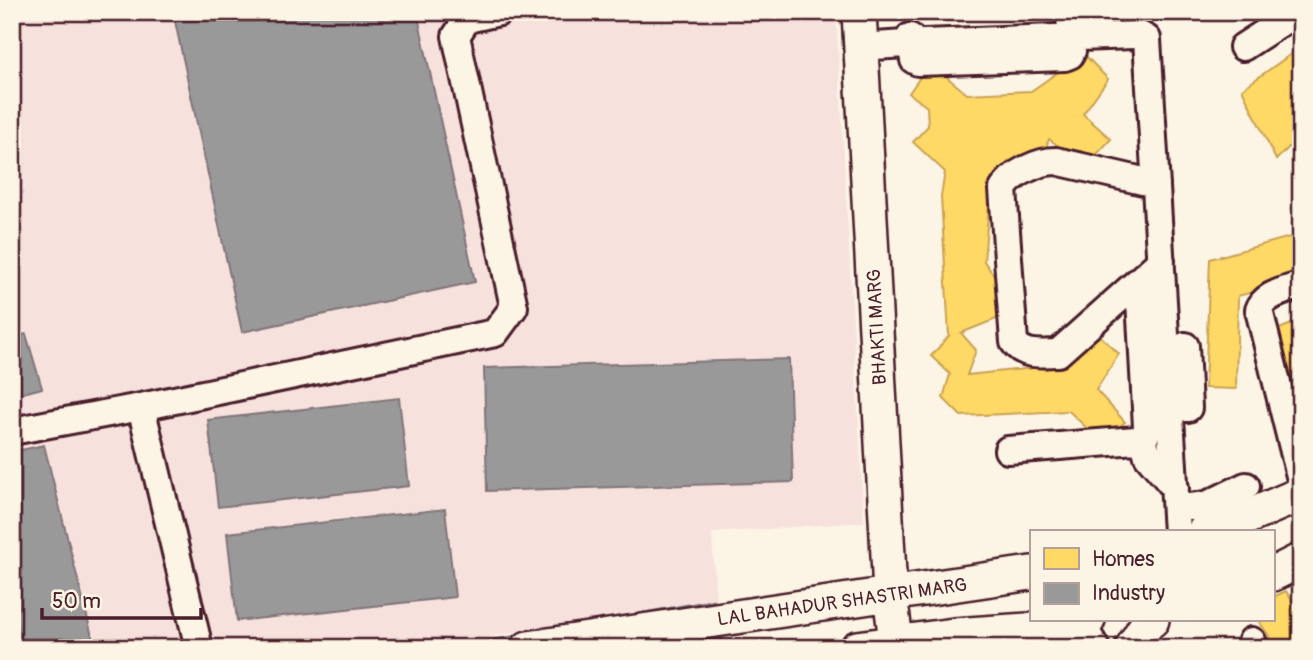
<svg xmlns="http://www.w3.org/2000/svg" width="1313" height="660" font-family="Pangolin,sans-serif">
<rect width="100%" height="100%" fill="#fcf5e5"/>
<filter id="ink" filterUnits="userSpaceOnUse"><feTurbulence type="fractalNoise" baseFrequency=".0143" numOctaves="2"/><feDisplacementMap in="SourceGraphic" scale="14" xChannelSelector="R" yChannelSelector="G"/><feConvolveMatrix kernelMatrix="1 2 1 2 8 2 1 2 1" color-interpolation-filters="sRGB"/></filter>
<g filter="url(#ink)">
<!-- built -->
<path fill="#f6e1dd" d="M 12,12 L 836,12 L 864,522 L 712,533 L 716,599 L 421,648 L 12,648 Z"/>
<!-- homes -->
<path fill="#ffd966" stroke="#c9a154" stroke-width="2" d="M 1301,47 L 1301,135 L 1276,160 L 1242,89 Z
M 1084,54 L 1108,79 L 1083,114 L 1111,139 L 1086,166 L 1049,139 L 1043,155 L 991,181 L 984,261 L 995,277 L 1001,317 L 961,333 L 976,350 L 967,375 L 1053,366 L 1092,328 L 1119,354 L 1096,390 L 1125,422 L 1101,442 L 1069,411 L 961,416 L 943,398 L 950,374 L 931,356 L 949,336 L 941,196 L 945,172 L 913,142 L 928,126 L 927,107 L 909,93 L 930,63 L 967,94 L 1031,91 Z
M 1301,234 L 1301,279 L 1238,296 L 1236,389 L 1205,388 L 1210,259 Z
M 1301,320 L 1301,408 L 1284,413 L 1267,334 Z
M 1286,591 L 1301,615 L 1301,648 L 1293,644 L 1294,648 L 1268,648 L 1269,636 L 1258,620 L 1273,620 L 1273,597 Z"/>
<!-- industry -->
<path fill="#999" stroke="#817478" stroke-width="2" d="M 173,12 L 417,12 L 475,282 L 242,332 Z
M 26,334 L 42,388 L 12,396 L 12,338 Z
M 789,359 L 793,482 L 487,491 L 484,368 Z
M 399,398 L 409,486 L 218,507 L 208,420 Z
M 44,445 L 95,648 L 12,648 L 12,452 Z
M 445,509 L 455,597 L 237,621 L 227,533 Z
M 714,600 L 723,648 L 448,648 Z"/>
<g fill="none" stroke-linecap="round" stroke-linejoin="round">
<!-- minor casing -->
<g stroke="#4a1f2b" stroke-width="32">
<path id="minor" d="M 910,37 L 914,60 L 918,62 L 1065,57 L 1070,55 L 1072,51 L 1070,12
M 924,43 L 1133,35 L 1140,35 L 1147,39 L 1177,532
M 860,47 L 905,44
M 1243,47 L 1297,12
M 1156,184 L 1056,161 C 1039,161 1012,173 1003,189 L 1014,342 C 1024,357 1042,353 1058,353 L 1161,261
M 1301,285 C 1286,291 1264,294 1259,310 L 1301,480
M 1185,346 L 1188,408
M 141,407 L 199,648
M 12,431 L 141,407 L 495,333 L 514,307 L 456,36 L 467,19 L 499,12
M 1145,446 L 1148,456 L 1175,488
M 1008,450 L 1136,440 L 1145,437 L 1147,427 L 1139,281
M 1191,507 L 1207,505 L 1246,486
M 1079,620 L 1096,648
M 1252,641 L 1255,648"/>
</g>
<!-- major casing -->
<g stroke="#4a1f2b" stroke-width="38">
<path id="major" d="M 859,12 L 890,593 L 896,642
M 1204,532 L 1236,522 L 1301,494
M 1273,574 L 1301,560
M 528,648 L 1031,573
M 857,648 L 954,635 L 1043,629 L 1088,620
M 1132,648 L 1147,624 L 1152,620"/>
</g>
<!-- minor -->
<use href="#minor" stroke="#fcf5e5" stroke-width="26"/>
<!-- major -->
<use href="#major" stroke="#fcf5e5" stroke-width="33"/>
</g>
</g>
<g text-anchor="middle" stroke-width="7" stroke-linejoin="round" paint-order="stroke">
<!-- street labels -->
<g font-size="19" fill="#4a1f2b" stroke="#fcf5e5">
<text transform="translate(876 327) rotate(-93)" y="7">BHAKTI MARG</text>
<text transform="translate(842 601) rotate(-8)" y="7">LAL BAHADUR SHASTRI MARG</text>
</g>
</g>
<!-- margin -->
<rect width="1313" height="660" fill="none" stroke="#fcf5e5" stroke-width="42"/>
<rect x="21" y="21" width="1271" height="618" fill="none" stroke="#4a1f2b" stroke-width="2.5" filter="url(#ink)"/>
<!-- legend -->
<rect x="1030" y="530" width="245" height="91" fill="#fcf5e5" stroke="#b59f9b" stroke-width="2"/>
<rect x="1044" y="548" width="35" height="21" fill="#ffd966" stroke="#b59f9b" stroke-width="2"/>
<text x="1092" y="566" font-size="21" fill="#4a1f2b">Homes</text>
<rect x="1044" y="583" width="35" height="21" fill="#999999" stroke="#b59f9b" stroke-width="2"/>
<text x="1092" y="600" font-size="21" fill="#4a1f2b">Industry</text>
<!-- scale -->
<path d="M42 608v10h159v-10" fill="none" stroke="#4a1f2b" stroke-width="3.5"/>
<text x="52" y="608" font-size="21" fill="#4a1f2b" stroke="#fcf5e5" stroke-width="5" paint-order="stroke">50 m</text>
</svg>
